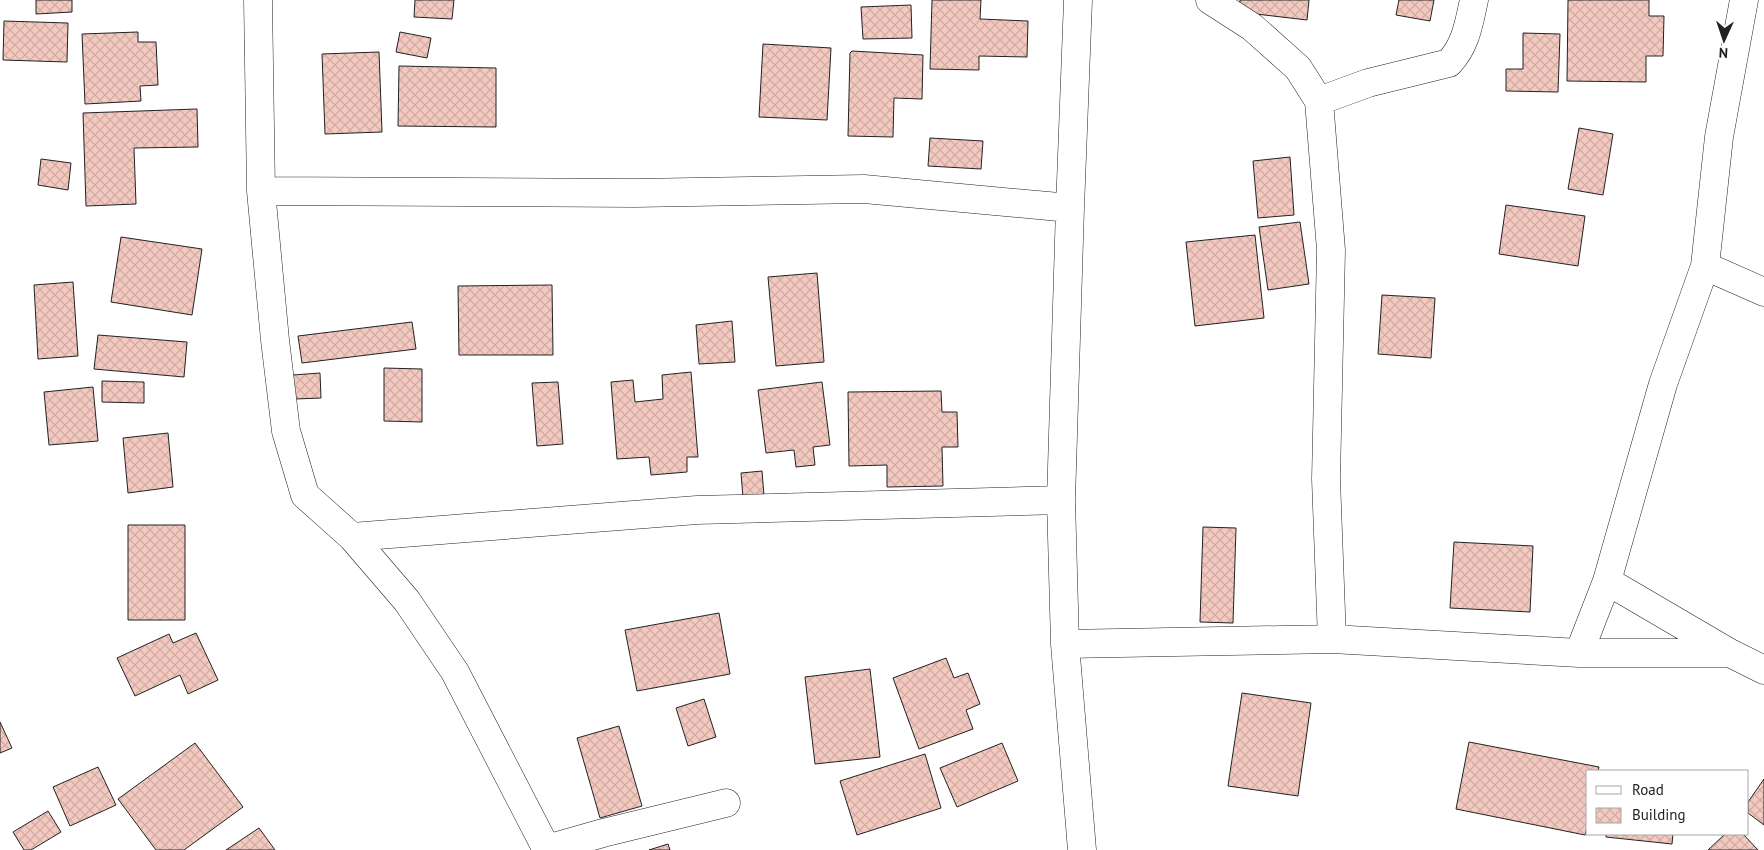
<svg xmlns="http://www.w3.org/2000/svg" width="1764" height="850" font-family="'PT Sans',sans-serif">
<defs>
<pattern id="building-cross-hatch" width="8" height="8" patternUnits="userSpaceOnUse" patternTransform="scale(1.25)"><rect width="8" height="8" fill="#f3c9c0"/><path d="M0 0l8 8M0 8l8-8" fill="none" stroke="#d0aca5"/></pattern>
</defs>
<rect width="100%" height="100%" fill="#fff"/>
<!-- building -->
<path fill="url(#building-cross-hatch)" stroke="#222" d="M 36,0 L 72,0 L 72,12 L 36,14 Z
M 415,0 L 454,0 L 452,19 L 414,17 Z
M 932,0 L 981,0 L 980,19 L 1028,21 L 1027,57 L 979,56 L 979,70 L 930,69 Z
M 1240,0 L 1309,0 L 1307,20 L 1239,12 Z
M 1399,0 L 1434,0 L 1430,21 L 1396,15 Z
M 1568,0 L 1649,0 L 1649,16 L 1664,16 L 1663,56 L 1646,56 L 1646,82 L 1567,81 Z
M 911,5 L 912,38 L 863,39 L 861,7 Z
M 4,21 L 68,23 L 67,62 L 3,60 Z
M 138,32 L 138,42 L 156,42 L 158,85 L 140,86 L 141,101 L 85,104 L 82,34 Z
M 400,32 L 431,38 L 427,58 L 396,52 Z
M 1523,33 L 1560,34 L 1558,92 L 1506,91 L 1506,69 L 1523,69 Z
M 763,44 L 831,48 L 827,120 L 759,117 Z
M 852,51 L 923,55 L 922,99 L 894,98 L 893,137 L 848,136 L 850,53 Z
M 379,52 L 382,132 L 325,134 L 322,54 Z
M 399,66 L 496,68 L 496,127 L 398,126 Z
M 197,109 L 198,147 L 134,148 L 136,204 L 86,206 L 83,113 Z
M 1579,128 L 1613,134 L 1603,195 L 1568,189 Z
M 930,138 L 983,141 L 981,169 L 928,166 Z
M 1290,157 L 1294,215 L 1258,218 L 1253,161 Z
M 41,159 L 71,163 L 68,190 L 38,185 Z
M 1506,205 L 1585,216 L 1578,266 L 1499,254 Z
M 1300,222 L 1309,284 L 1268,290 L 1259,227 Z
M 1255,235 L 1264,318 L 1195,326 L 1186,242 Z
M 121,237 L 202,249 L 192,315 L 111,302 Z
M 817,273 L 824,362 L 776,366 L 768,277 Z
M 73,282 L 78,356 L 38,359 L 34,285 Z
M 552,285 L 553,355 L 459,355 L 458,286 Z
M 1382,295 L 1435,298 L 1431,358 L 1378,354 Z
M 732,321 L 735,362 L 699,364 L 696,325 Z
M 412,322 L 416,349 L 302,363 L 298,336 Z
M 98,335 L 187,342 L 184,377 L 94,369 Z
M 384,368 L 422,369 L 422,422 L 384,421 Z
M 691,372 L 698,457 L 687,457 L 687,472 L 651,475 L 649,457 L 617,459 L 611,382 L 633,380 L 635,402 L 663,399 L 662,375 Z
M 320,373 L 321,398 L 295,399 L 293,375 Z
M 102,381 L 144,382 L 144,403 L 102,402 Z
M 558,382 L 563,444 L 537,446 L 532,383 Z
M 822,382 L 830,445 L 813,447 L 815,465 L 796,467 L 794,450 L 766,453 L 758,390 Z
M 93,387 L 98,441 L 49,445 L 44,392 Z
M 941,391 L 942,412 L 957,412 L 958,447 L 942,447 L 943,486 L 887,487 L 887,465 L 849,466 L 848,392 Z
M 168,433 L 173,487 L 128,493 L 123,438 Z
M 762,471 L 764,496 L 743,498 L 741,473 Z
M 128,525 L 185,525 L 185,620 L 128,620 Z
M 1203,527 L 1236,528 L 1233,623 L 1200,622 Z
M 1454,542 L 1533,546 L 1530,612 L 1450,608 Z
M 719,613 L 730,674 L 637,691 L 625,630 Z
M 196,633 L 218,680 L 188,694 L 180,675 L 135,696 L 117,658 L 169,634 L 173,643 Z
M 946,658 L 954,678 L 968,673 L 980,704 L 966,710 L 973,729 L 919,749 L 893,678 Z
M 870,669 L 880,757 L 815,764 L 805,677 Z
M 1242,693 L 1311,703 L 1298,796 L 1228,786 Z
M 704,699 L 716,737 L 688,746 L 676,708 Z
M 0,722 L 12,748 L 0,753 Z
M 619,726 L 642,806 L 600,818 L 577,738 Z
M 1469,742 L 1599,767 L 1598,771 L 1588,771 L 1588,823 L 1585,835 L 1456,809 Z
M 195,743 L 243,807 L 184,850 L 156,850 L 118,799 Z
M 1002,743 L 1018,781 L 957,807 L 940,768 Z
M 925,754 L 941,808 L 857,835 L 840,781 Z
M 98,767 L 116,805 L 70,826 L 53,787 Z
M 1764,779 L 1764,825 L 1748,813 L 1748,802 Z
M 48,811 L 61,832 L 31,850 L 24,850 L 13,832 Z
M 259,828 L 275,850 L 226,850 Z
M 1606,834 L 1673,834 L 1672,844 L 1606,837 Z
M 1725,834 L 1743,834 L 1758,850 L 1708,850 Z
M 668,844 L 670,850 L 649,850 Z"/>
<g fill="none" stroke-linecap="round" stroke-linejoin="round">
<!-- minor casing -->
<g stroke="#222" stroke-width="29">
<path id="minor" d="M 258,0 L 261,191 L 275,340 L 286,431 L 305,495 L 352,537 L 407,601 L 455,672 L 547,850
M 1078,0 L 1070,208 L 1061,500 L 1065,644 L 1082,850
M 1210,0 L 1252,27 L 1298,68 L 1319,101 L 1331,250 L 1326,479 L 1332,639
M 1319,101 L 1368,83 L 1449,63 C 1466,45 1469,23 1474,0
M 261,191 L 635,193 L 864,189 L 1070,208
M 1705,266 L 1764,292
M 352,537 L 697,510 L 1061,500
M 1607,581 L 1730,653 L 1764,670
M 1065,644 L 1332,639 L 1579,653 L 1730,653
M 1579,653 L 1607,581 L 1663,384 L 1705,266 L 1719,137 L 1744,0
M 547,849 L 603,833 L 726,803"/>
</g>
<!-- minor -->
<use href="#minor" stroke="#fff" stroke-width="28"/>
</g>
<!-- legend -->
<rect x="1586" y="770" width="162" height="65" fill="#ffffff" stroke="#a7a7a7"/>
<rect x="1596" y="786" width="25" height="8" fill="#ffffff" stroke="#a7a7a7"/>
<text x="1632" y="795" font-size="15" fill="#222222">Road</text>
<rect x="1596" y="808" width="25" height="15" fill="url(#building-cross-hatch)" stroke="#a7a7a7"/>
<text x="1632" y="820" font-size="15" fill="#222222">Building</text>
<!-- north arrow -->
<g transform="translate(1724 40) rotate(183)" stroke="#ffffff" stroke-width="4" paint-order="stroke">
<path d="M0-4L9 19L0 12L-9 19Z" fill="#222222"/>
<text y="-8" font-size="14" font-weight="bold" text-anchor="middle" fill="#222222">N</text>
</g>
</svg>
